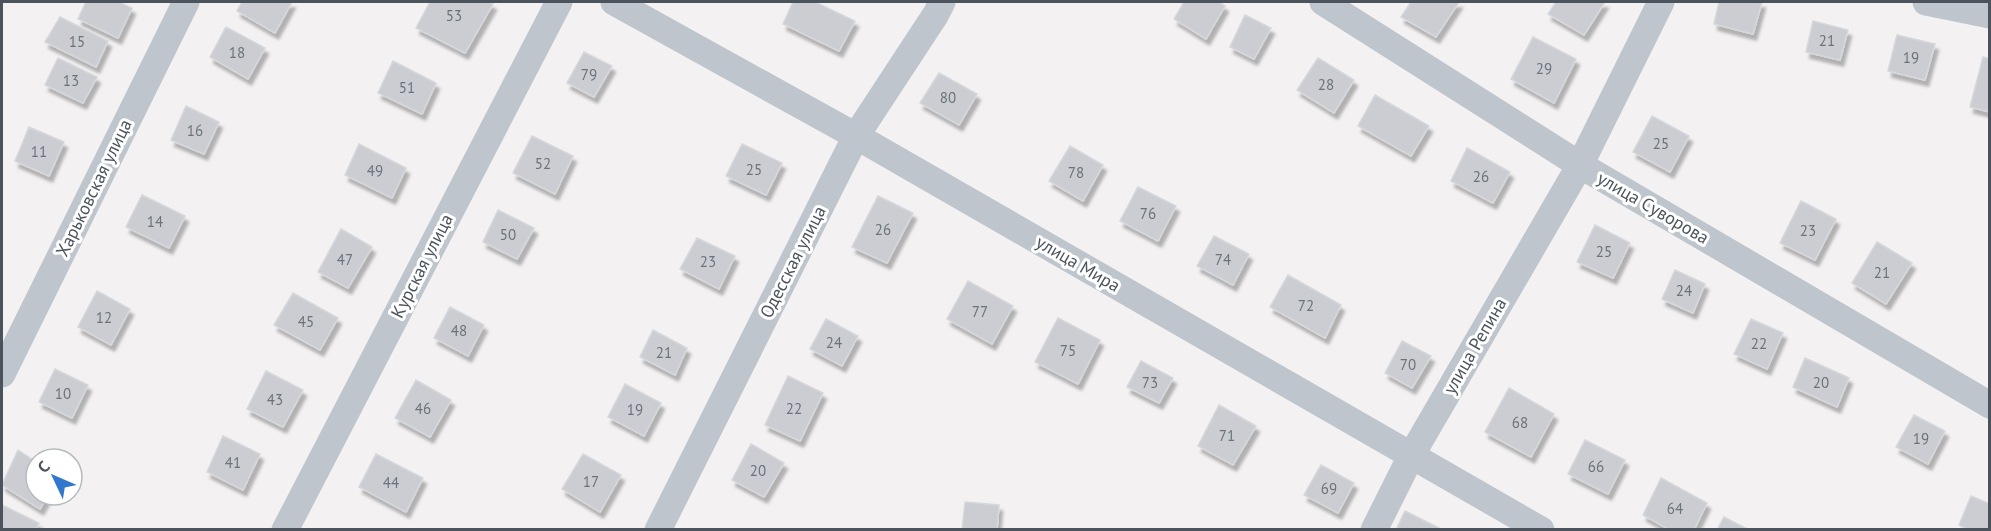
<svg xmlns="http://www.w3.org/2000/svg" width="1991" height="531" font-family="'PT Sans',sans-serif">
<defs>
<filter id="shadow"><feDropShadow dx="3.5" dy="6" stdDeviation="1.5" flood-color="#0004"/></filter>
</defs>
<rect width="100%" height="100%" fill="#f3f1f1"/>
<!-- building -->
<path fill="#cbcdd3" stroke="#d6d7db" stroke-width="1.5" filter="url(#shadow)" d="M 86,2 L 119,2 L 132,8 L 118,38 L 78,19 Z
M 242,2 L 292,2 L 275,33 L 237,11 Z
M 430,2 L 489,2 L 493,4 L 465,53 L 416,28 Z
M 793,2 L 815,2 L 855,21 L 839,51 L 783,24 Z
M 1184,2 L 1219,2 L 1225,6 L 1206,39 L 1174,19 Z
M 1411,2 L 1459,2 L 1436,37 L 1401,17 Z
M 1556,2 L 1605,2 L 1584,35 L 1548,14 Z
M 1719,2 L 1762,2 L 1753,34 L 1714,24 Z
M 1245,15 L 1271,28 L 1254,59 L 1230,47 Z
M 60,17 L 108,41 L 96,67 L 45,42 Z
M 1813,21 L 1848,30 L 1840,60 L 1806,52 Z
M 226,27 L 265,48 L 248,79 L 210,57 Z
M 1897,35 L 1935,44 L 1925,80 L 1888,71 Z
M 1533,37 L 1576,59 L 1554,103 L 1511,79 Z
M 584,52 L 612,66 L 594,97 L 567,83 Z
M 1983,57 L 1990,59 L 1990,112 L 1970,107 Z
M 58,58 L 97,77 L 83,103 L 45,85 Z
M 1318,58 L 1354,80 L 1334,113 L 1297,90 Z
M 393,61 L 436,83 L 422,114 L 378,93 Z
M 939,73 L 977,94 L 959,125 L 920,103 Z
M 1375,95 L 1429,126 L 1411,156 L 1358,126 Z
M 186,106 L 219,122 L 204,154 L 171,140 Z
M 1652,116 L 1689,136 L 1670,172 L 1633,152 Z
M 29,127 L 64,142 L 49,176 L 15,161 Z
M 532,136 L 573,156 L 555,194 L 513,173 Z
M 359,144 L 406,168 L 392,198 L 345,175 Z
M 742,144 L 782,163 L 766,195 L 726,176 Z
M 1070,146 L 1103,165 L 1083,201 L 1049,181 Z
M 1467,148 L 1510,172 L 1493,203 L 1451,181 Z
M 1138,187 L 1176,206 L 1158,241 L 1120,221 Z
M 142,195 L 185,216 L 169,248 L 126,227 Z
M 878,196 L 913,213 L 887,263 L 852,247 Z
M 1801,201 L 1836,219 L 1815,260 L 1780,243 Z
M 498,210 L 534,228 L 517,259 L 483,242 Z
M 1595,225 L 1630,243 L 1613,278 L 1577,262 Z
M 341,229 L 372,247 L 348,288 L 318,272 Z
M 1214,236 L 1249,254 L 1233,285 L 1197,266 Z
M 697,238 L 735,256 L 719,289 L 680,269 Z
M 1877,242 L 1912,263 L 1886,304 L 1852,283 Z
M 1675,270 L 1705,284 L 1693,313 L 1662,299 Z
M 1288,275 L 1341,305 L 1325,338 L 1270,307 Z
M 968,281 L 1013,306 L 992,344 L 947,319 Z
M 97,291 L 130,309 L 111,345 L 78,327 Z
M 293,293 L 338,318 L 320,350 L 274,325 Z
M 450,307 L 484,325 L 468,356 L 434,338 Z
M 1058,318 L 1100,340 L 1078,384 L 1035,362 Z
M 826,319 L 858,336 L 842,366 L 810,349 Z
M 1751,319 L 1783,333 L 1767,369 L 1734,354 Z
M 653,330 L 687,348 L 675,375 L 640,357 Z
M 1402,341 L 1431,356 L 1412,388 L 1385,373 Z
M 1805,358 L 1849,378 L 1837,407 L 1793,387 Z
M 1141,361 L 1173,378 L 1159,403 L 1127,387 Z
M 55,369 L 88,385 L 72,418 L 39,402 Z
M 266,371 L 303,390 L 283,427 L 247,409 Z
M 788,376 L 823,393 L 800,441 L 765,425 Z
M 416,380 L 451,400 L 430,437 L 395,418 Z
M 625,384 L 661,403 L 644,436 L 608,417 Z
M 1509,388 L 1554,414 L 1531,457 L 1485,432 Z
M 1219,405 L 1256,426 L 1233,465 L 1198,446 Z
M 1914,415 L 1945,431 L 1928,464 L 1896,447 Z
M 223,436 L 260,454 L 243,490 L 207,472 Z
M 1585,440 L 1625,460 L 1608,494 L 1568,474 Z
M 751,444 L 784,463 L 764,497 L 732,480 Z
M 18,450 L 36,462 L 36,495 L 48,495 L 40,509 L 2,485 Z
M 376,454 L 423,478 L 406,512 L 359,487 Z
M 583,454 L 621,475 L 600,512 L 562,489 Z
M 1321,465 L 1354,483 L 1338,513 L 1304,495 Z
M 1661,478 L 1707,503 L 1694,530 L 1670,530 L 1643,515 Z
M 1971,496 L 1990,504 L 1990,530 L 1970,530 L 1959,525 Z
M 965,502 L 999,505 L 997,530 L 962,530 Z
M 2,505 L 39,523 L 36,530 L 2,530 Z
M 1405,511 L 1443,530 L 1396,530 Z
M 1724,517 L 1749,530 L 1717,530 Z"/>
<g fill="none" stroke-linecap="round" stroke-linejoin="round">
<!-- street -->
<path stroke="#bec5cc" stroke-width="27" d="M 614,2 L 856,136 L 1541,530
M 1323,2 L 1580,165 L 1990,405
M 1926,2 L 1990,15
M 2,374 L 186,2
M 285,530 L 559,2
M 658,530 L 856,136 L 936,14 L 942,2
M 1374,530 L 1411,456 L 1580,165 L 1661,2"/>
</g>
<g text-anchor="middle" stroke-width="6" stroke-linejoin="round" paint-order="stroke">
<!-- number labels -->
<g font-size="15" fill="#6b727a">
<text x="454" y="21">53</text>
<text x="1827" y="46">21</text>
<text x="77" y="47">15</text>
<text x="237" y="58">18</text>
<text x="1911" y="63">19</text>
<text x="1544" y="74">29</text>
<text x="589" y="80">79</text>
<text x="71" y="86">13</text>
<text x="1326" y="90">28</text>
<text x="407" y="93">51</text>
<text x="948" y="103">80</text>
<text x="195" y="136">16</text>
<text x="1661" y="149">25</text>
<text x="39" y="157">11</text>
<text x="543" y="169">52</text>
<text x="754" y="175">25</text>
<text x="375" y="176">49</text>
<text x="1076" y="178">78</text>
<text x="1481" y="182">26</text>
<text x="1148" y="219">76</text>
<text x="155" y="227">14</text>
<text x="883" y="235">26</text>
<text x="1808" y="236">23</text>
<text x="508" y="240">50</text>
<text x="1604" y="257">25</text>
<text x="345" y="265">47</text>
<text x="1223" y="265">74</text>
<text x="708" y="267">23</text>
<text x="1882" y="278">21</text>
<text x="1684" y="296">24</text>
<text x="1306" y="311">72</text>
<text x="980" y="317">77</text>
<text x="104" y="323">12</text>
<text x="306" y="327">45</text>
<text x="459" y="336">48</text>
<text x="834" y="348">24</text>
<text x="1759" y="349">22</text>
<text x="1068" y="356">75</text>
<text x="664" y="358">21</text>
<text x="1408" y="370">70</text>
<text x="1150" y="388">73</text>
<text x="1821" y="388">20</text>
<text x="63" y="399">10</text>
<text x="275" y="405">43</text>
<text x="423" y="414">46</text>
<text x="794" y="414">22</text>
<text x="635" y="415">19</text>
<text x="1520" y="428">68</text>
<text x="1227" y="441">71</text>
<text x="1921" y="444">19</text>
<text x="233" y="468">41</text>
<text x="1596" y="472">66</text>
<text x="758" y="476">20</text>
<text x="591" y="487">17</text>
<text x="391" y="488">44</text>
<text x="1329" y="494">69</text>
<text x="1675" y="514">64</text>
</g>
<!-- street labels -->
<g font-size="18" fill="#4b545c" stroke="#fff">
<text transform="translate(94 188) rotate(-64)" y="6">Харьковская улица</text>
<text transform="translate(1653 208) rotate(30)" y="6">улица Суворова</text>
<text transform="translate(793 262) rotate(-63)" y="6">Одесская улица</text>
<text transform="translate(1078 264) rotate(30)" y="6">улица Мира</text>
<text transform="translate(422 266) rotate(-63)" y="6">Курская улица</text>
<text transform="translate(1475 346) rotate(-60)" y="6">улица Репина</text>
</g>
</g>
<!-- border -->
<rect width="1991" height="531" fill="none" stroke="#4b545c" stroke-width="6"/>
<!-- north arrow -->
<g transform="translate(54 477) rotate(314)"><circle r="28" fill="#ffffff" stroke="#b7bbbe" stroke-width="1.5"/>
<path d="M0-4.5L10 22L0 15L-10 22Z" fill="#3177cd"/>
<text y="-9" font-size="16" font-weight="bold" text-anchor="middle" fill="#4b545c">С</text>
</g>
</svg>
